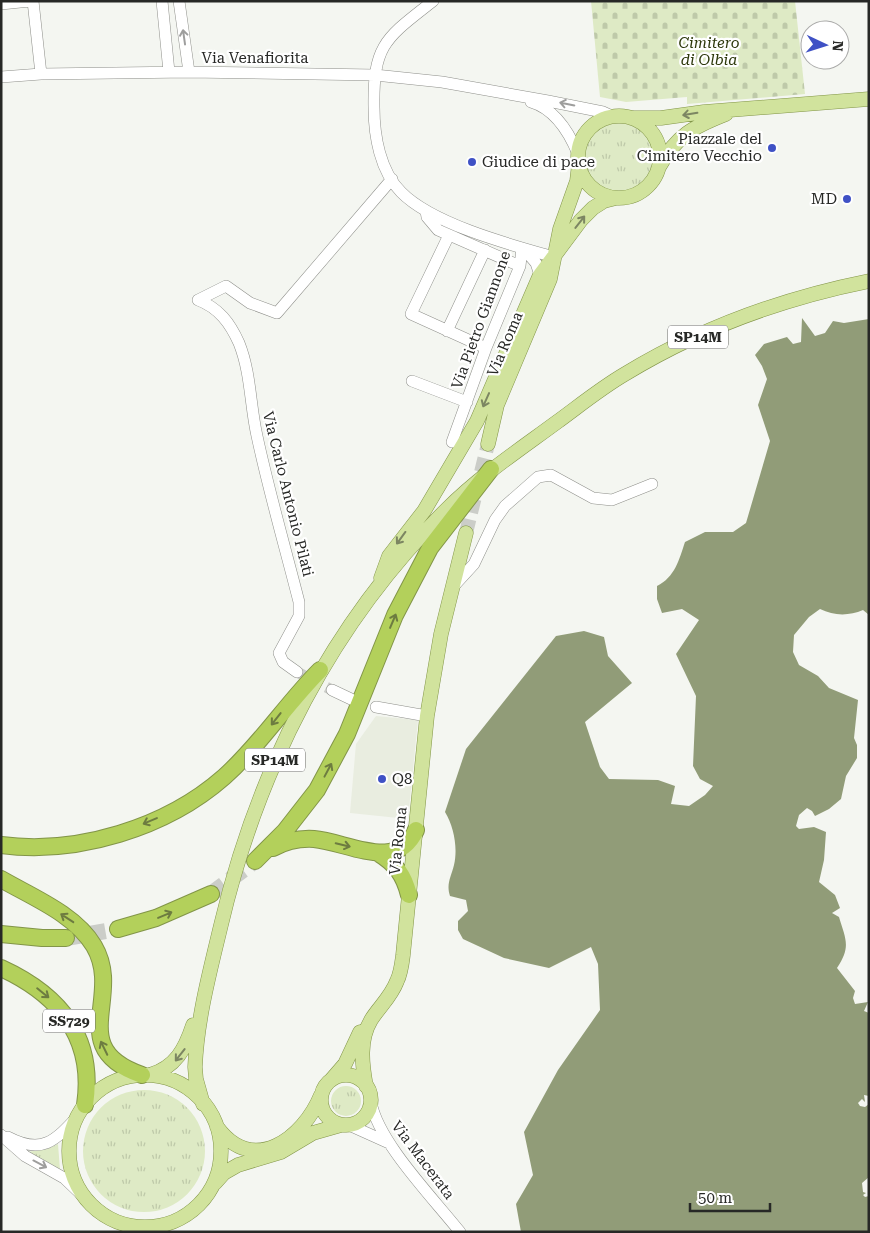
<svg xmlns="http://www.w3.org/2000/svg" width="870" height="1233" font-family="'Roboto Serif',serif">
<defs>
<pattern id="grass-tufts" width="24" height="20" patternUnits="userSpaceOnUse" patternTransform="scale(1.25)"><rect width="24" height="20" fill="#deeac5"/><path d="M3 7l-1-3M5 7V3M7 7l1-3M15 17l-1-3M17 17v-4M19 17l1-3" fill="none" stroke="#bec9a9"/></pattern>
<pattern id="cemetery-stones" width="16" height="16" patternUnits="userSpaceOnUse" patternTransform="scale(1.25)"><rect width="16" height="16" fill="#deeac5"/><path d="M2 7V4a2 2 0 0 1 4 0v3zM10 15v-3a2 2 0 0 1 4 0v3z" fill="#bec9a9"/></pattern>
</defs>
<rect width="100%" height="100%" fill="#f4f6f1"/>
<!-- built -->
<path fill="#e9ede0" d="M 376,716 L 418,720 L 408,819 L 350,813 L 356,744 Z"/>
<!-- grass -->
<path fill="url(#grass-tufts)" d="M584 158a35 35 0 1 1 70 0a35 35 0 1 1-70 0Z
M331 1101a15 15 0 1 1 30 0a15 15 0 1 1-30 0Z
M83 1151a61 61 0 1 1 122 0a61 61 0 1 1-122 0Z
M 58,1144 L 60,1170 L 27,1152 L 47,1149 Z"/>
<!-- cemetery -->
<path fill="url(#cemetery-stones)" d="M 591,1 L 795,1 L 805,94 L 687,104 L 687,97 L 626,102 L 600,97 Z"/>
<!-- water -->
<path fill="#919c78" d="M 802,318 L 815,336 L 825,333 L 833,321 L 844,323 L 869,319 L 869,615 L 863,610 C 849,616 834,616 820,609 L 809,617 L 794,635 L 793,652 L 799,665 L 818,676 L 829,688 L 858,700 L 854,738 L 857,745 L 857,758 L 846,776 L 841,799 L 829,809 L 815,816 L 812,811 L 807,808 L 799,815 L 796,826 L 799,829 L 814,827 L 826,832 L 824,860 L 819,882 L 835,895 L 840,908 L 832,913 L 839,917 C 846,940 851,947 837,968 L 855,991 L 853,998 L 855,1004 L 868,1002 L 864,1011 L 869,1013 L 869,1096 L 864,1095 L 865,1102 L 862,1099 L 858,1103 L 860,1106 L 865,1107 L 869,1104 L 869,1177 L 862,1183 L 863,1192 L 866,1193 L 863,1195 L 865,1197 L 869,1196 L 869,1232 L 521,1232 L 516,1204 L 533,1175 L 524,1132 L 558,1070 L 600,1010 L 598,964 L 591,947 L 549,968 L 504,958 L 463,939 L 458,930 L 458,921 L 468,911 L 466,900 L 450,896 C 446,884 451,877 454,865 C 458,848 454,827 445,812 L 466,749 L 556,636 L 584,631 L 604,637 L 608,656 L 632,683 L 585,722 L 600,767 L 609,779 L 658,780 L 675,786 L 671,804 L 689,806 L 705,795 L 713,786 L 700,779 L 693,766 L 696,696 L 676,654 L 699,620 L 682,609 L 662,613 L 657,599 L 657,586 C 675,577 679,560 685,542 L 705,532 L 733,532 L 746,523 L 770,441 L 758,405 L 767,379 L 762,366 L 755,355 L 764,344 L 787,337 L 793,344 L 801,342 Z"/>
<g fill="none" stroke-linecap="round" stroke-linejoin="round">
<!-- minor-tunnel -->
<path stroke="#cbcdc8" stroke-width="11" stroke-dasharray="11 5.5" stroke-linecap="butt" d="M 297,672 L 332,690"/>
<!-- major-tunnel -->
<path stroke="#cbcdc8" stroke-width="14" stroke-dasharray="14 7" stroke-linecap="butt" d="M 466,533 L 488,444"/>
<!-- highway-tunnel -->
<path stroke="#cbcdc8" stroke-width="16" stroke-dasharray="16 8" stroke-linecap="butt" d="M 211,894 L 255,861
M 66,938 L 118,929"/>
<!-- minor casing -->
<g stroke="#8e8f8a" stroke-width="12">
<path id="minor" d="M 33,1 L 41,74
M 162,1 L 169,72
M 179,1 L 189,72
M 433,1 C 386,38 373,44 374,107 C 374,136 380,171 401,192 C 432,224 511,245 554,257
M 1,4 L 30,1
M 1,77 L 41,74 L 189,72 L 375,75 L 442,82 L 548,101 L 603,112 L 614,117
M 531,102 C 555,109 569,132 578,154
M 426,211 L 427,217 L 438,230 L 520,266
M 449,235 L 411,314 L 486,348
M 524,249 L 536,263 L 540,275
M 198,300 C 219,308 230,323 239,343 C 251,373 250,405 257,436 C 269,492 285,547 299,602 L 299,616 L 279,653 L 283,662 L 297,672
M 198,300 L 226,286 L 250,303 L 277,313 L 392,179
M 447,331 L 485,250
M 412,381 L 467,402
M 452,442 L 486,348 L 520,266 L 522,248
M 452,588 L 474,564 L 495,520 L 505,506 L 538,477 L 551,475 L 593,498 L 612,500 L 652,484
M 332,690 L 351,699
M 376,707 L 427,716
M 371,1102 C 378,1142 434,1199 460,1232
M 349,1125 L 389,1143
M 1,1135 L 25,1156 L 64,1178 L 84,1197
M 8,1137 C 42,1155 55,1141 78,1116"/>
</g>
<!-- major casing -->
<g stroke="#829548" stroke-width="15">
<path id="major" d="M578 157a41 41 0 1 1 82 0a41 41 0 1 1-82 0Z
M 634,118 L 661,118 L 704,112 L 869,99
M 659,167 C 677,135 693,127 726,114
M 488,444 L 497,405 L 550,279 L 560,229 L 577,181 L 579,164
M 381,578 L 389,556 L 424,511 L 477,421 L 540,275 L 581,220 L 593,208 L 604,201 L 616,198
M 150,1075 C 176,1067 185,1049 193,1025
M321 1100a25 25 0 1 1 50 0a25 25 0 1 1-50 0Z
M69 1151a76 76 0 1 1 152 0a76 76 0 1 1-152 0Z
M 332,1079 L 345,1064 L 360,1032
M 366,1086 C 362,1064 359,1040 371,1020 C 379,1007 391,997 397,981 C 401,973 402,963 403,955 L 427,716 L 441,634 L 466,533
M 203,1104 L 196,1079 L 195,1067 C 197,1019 210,971 221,925 C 258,768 332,622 447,509 C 480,476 519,450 557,422 C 579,406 601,388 625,374 C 699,329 784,298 869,281
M 217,1127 C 253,1176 303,1139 321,1095
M 215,1183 L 224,1173 L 238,1165 L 281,1152 L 313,1133 L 341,1125"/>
</g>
<!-- highway casing -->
<g stroke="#829548" stroke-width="18">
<path id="highway" d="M 1,845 C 77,855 166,828 224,777 C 260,745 286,704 320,670
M 273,848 C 286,841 298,838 314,839 C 348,842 397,873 416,830
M 378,853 C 396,864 404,875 409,895
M 255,861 L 285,831 L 317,790 L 347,734 L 395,615 L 430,548 L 491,469
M 1,879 C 32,897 75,914 94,946 C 124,997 64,1048 142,1075
M 118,929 L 156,918 L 211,894
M 1,934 L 42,938 L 66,938
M 1,968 C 60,995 95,1038 85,1105"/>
</g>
<!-- minor -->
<use href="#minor" stroke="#fff" stroke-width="11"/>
<!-- major -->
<use href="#major" stroke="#d1e39d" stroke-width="14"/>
<!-- highway -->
<use href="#highway" stroke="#b3d05b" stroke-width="16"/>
</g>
<!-- one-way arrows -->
<defs><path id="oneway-shaft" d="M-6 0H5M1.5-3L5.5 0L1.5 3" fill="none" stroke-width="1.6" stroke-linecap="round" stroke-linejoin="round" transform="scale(1.25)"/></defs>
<g stroke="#9e9e9d">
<use href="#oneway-shaft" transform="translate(184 37) rotate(-98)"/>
<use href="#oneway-shaft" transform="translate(567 104) rotate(-169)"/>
<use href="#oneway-shaft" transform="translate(40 1164) rotate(28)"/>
</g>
<g stroke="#7c8662">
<use href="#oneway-shaft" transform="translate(690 114) rotate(171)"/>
<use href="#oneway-shaft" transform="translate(580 222) rotate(-52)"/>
<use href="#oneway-shaft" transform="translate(486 400) rotate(114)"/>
<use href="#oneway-shaft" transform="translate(401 538) rotate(126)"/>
<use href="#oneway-shaft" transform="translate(180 1055) rotate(128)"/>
</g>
<g stroke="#6d7c40">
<use href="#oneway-shaft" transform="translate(393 621) rotate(-67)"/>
<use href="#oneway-shaft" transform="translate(276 719) rotate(128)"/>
<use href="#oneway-shaft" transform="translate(328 770) rotate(-62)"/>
<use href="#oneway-shaft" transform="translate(150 821) rotate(157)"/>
<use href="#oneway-shaft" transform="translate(343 845) rotate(13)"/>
<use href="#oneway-shaft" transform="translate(165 915) rotate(-23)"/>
<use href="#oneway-shaft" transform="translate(67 918) rotate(-147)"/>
<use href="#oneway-shaft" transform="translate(43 993) rotate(39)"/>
<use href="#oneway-shaft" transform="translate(104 1048) rotate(-116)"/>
</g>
<!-- markers -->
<g fill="#3f51c5" stroke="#fff" stroke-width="2">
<circle cx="772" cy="148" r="5"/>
<circle cx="472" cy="162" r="5"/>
<circle cx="847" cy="199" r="5"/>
<circle cx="382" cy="779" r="5"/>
</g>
<g text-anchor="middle" stroke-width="4.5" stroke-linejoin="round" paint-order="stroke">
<!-- shield labels -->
<g fill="#fff" stroke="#686867" stroke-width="1">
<rect x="668" y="325.5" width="60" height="23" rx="4"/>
<rect x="245" y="748.5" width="60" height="23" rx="4"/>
<rect x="43" y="1009.5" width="52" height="23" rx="4"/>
</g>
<g font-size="14" font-weight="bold" fill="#272826">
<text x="698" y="342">SP14M</text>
<text x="275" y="765">SP14M</text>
<text x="69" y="1026">SS729</text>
</g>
<!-- park labels -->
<g font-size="15" font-style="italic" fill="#2d380b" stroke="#fff">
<text x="709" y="48">Cimitero<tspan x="709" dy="17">di Olbia</tspan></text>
</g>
<!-- street labels -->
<g font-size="15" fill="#272826" stroke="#fff">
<text x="255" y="63">Via Venafiorita</text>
<text transform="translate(481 320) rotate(-70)" y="5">Via Pietro Giannone</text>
<text transform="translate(505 344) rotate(-67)" y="5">Via Roma</text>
<text transform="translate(288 494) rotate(76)" y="5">Via Carlo Antonio Pilati</text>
<text transform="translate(398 841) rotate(-84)" y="5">Via Roma</text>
<text transform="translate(423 1160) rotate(53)" y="5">Via Macerata</text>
</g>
<!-- poi labels -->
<g font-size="15" fill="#272826" stroke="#fff" text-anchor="end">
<text x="762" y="144">Piazzale del<tspan x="762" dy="17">Cimitero Vecchio</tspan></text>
<text x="482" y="167" text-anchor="start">Giudice di pace</text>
<text x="837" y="204">MD</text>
<text x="392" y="784" text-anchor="start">Q8</text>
</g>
</g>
<!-- border -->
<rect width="870" height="1233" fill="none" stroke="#272826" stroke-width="5"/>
<!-- north arrow -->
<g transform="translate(825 45) rotate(94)"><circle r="24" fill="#ffffff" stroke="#a9a9a8"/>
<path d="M0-4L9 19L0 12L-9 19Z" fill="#3f51c5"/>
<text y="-8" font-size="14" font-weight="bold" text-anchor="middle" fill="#272826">N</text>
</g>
<!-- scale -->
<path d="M690 1203v8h80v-8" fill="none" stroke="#272826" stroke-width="2.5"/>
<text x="698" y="1203" font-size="15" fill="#272826" stroke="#ffffff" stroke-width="4" paint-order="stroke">50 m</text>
</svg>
